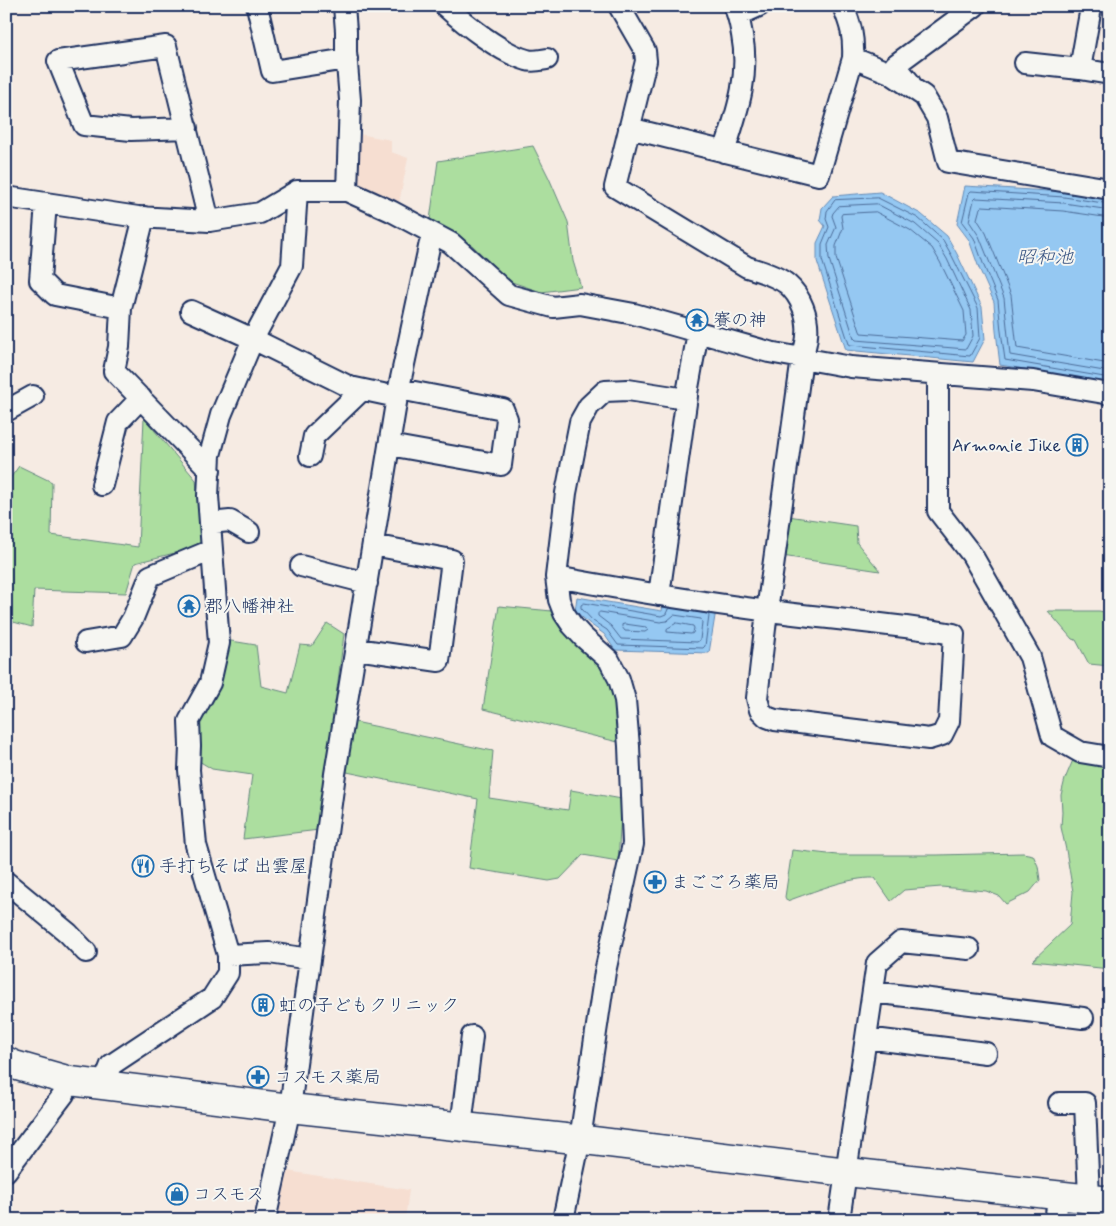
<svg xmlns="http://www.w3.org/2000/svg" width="1116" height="1226" font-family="Mynerve,'Klee One',sans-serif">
<rect width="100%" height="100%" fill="#f6ebe3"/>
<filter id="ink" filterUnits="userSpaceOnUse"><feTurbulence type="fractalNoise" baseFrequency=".02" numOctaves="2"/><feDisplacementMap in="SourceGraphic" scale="10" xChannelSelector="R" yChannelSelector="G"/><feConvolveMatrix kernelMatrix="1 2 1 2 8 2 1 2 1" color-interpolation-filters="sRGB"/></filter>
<g filter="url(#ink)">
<!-- built -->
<path fill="#f6ded1" d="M 359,134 L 391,140 L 391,152 L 408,158 L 398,208 L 351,188 Z
M 287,1171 L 409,1190 L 405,1220 L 277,1220 Z"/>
<!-- green -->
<path fill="#acde9f" stroke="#64867e" d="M 533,146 L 549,178 L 568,222 L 573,261 L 581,287 L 541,292 L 509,281 L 472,245 L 465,242 L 430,220 L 438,161 Z
M 144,418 L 196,480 L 202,546 L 135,563 L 126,593 L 34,590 L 32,627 L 6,620 L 6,484 L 19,466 L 52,482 L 51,535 L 138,547 Z
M 788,516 L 856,526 L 857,543 L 880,571 L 782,556 Z
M 499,606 L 552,611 L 559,623 L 603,664 L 613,686 L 619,708 L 618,742 L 483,709 Z
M 1048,611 L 1099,611 L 1110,613 L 1110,666 L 1089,664 L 1076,640 L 1072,639 Z
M 327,623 L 344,634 L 319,830 L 243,839 L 252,775 L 212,769 L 194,758 L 195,722 L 225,640 L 256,645 L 261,686 L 288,693 L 300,645 L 312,646 Z
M 350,721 L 493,751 L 489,798 L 568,810 L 571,790 L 622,799 L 618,861 L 583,855 L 560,879 L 549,881 L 469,868 L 478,799 L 342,771 Z
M 1073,760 L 1110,764 L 1110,969 L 1032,961 L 1070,925 L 1073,892 L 1066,850 L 1061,827 L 1062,812 L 1061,795 L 1065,779 Z
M 792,850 L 837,855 L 937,855 L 1023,853 L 1033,855 L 1038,866 L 1040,880 L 1030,892 L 1006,904 L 999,896 L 986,891 L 941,887 L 904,890 L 891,901 L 875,878 C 848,877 813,892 787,901 L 785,897 Z"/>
<!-- water -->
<path fill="#95c8f2" stroke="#648bb7" d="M 965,186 L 1065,192 L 1110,199 L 1110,383 L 1000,365 L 996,331 L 994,302 L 979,268 L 969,240 L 957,224 Z
M 880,192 L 921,214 L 947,236 L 957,254 L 982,307 L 985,339 L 973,362 L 846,350 L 817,261 L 817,243 L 825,226 L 820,220 L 822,208 L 833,196 Z
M 577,597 L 662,611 L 663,602 L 716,610 L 709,653 L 615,650 L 604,634 L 590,624 L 575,611 Z"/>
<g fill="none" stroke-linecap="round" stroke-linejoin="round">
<!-- shore -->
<path stroke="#4c6c99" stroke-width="1" d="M 878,198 L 918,218 L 943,240 L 952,256 L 978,308 L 980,338 L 970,356 L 851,345 L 849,344 L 822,260 L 822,244 L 829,227 L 826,219 L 827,211 L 835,200 Z
M 877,204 L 915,224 L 938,244 L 947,259 L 971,310 L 973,336 L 966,349 L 856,340 L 854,338 L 829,259 L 828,245 L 836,227 L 832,216 L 833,213 L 839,206 Z
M 1110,204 L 1064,197 L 971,191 L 969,193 L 962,222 L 974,238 L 984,266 L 998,300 L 1001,331 L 1005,360 L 1110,378
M 1110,210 L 1064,203 L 976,198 L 974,200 L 969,221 L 979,236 L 1004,298 L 1010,355 L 1110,372
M 876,212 L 910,230 L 932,248 L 940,262 L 964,311 L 966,335 L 962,341 L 861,333 L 860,331 L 836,258 L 836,246 L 843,228 L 841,216 L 842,214 Z
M 1110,218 L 1063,211 L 982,206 L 980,208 L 977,219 L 986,233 L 1011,295 L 1017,348 L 1110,364
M 670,608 L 668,609 L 666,614 L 661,616 L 584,603 L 581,605 L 581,608 L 593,621 L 607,630 L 618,645 L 703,648 L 705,646 L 709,616 L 708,614 L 691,611
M 600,612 L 660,622 L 667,621 L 674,615 L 701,619 L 702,622 L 700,640 L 697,642 L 621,639 L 611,626 L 598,616 L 598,614 Z
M 677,623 L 693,626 L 694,628 L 693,633 L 691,634 L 667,632 L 667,629 Z
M 625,624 L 646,627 L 648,630 L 645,632 L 625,631 L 622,627 L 622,625 Z"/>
<!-- street casing -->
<g stroke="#1b2f5e" stroke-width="24">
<path id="street" d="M 257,6 L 272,71 L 347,59
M 344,6 L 346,31 L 346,52 L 350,100 L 347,191
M 445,6 C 465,24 501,53 527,60 C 533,62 541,60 547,59
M 739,15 L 759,6
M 853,58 L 890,73 L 924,96 L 937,118 L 948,162 L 1110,189
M 1025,63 L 1080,69 L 1110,74
M 1080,69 L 1090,13
M 910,83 L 895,65 L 975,6
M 187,128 L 131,130 L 84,125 L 58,61 L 166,46 L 209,221
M 629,128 L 819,175 L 853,58 C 854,36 851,26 843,6
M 724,152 C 737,112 750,77 742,35 C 740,24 739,16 734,6
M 6,197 L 138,217 L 209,221 L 260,213 L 297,191 L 347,191 L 391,211 L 451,243 L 509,295 L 553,307 L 580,304 L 634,314 L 769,352 L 851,367 L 1033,381 L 1110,394
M 46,203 L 40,280 L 55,295 L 121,308
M 144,217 L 121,308 L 119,347 L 114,371 L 210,470
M 191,311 L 253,339 L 350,387 L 397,397
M 938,375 L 938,511 L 972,555 L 1030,657 L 1052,736 L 1080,752 L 1110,757
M 6,411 L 33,396
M 389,445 L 501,465 L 507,419 L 503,409 L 399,389
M 310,456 L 314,436 L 362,390
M 102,485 L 118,422 L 141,398
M 210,523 L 230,521 L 249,532
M 301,566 L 367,583
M 556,577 C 627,590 698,602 769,611 C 831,619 893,624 954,634 L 949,721 L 942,735 L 929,739 L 775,720 L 767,717 L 760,710 L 757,698 L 767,611 L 802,358 C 804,351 807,342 807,335 C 809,317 801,296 787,284 C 777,276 760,271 747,267 L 615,187 L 646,61 L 645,51 L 619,6
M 659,595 L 687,396
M 86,642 L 122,636 L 133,618 L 150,576 L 212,550
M 356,649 L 439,661 L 452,560 L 373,545
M 6,882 L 68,933 L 86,952
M 228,955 L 269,953 L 310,959
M 873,992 L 1083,1018
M 866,1038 L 986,1053
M 103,1085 L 111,1065 L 212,998 L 228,973 L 228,955 L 196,845 L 189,770 L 190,746 L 189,721 L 210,683 L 219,643 L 208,496 L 210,455 L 221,415 L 253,339 L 292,266 L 297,191
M 1059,1103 L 1085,1103 L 1089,1198
M 461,1127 L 472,1036
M 6,1171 L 64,1094 L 70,1081
M 265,1220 L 290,1108 L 335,774 L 397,397 L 432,233
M 563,1220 L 580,1139 L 605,972 L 633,844 L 629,746 L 625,700 L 619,679 L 609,660 L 583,637 L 572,625 L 564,613 L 559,600 L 556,577 L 566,493 L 580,422 L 589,406 L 605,391 L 628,390 L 686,399 L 698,332
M 839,1220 L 877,963 L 901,942 L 969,949
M 1055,1220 L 1059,1195"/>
</g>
<!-- secondary casing -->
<g stroke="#1b2f5e" stroke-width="31">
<path id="secondary" d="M 6,1061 L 14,1065 L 70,1081 L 119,1087 L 290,1108 L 593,1141 L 847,1172 L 1110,1201"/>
</g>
<!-- street -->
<use href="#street" stroke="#f6f6f2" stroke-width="20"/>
<!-- secondary -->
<use href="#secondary" stroke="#f6f6f2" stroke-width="28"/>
</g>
</g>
<!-- icons -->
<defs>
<g id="temple-ring" transform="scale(1.125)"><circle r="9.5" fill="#f6f6f2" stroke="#1f6fb2" stroke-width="1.5"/><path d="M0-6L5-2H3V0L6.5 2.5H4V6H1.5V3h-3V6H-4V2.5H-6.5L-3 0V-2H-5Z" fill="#1f6fb2"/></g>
<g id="building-ring" transform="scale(1.125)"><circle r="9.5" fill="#f6f6f2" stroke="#1f6fb2" stroke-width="1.5"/><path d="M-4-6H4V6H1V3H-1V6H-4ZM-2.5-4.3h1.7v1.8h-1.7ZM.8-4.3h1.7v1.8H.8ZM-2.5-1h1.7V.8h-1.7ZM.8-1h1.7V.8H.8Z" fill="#1f6fb2"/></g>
<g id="restaurant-ring" transform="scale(1.125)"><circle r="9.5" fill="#f6f6f2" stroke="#1f6fb2" stroke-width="1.5"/><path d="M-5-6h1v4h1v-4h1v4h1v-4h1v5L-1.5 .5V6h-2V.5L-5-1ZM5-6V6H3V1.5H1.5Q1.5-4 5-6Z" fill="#1f6fb2"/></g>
<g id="pharmacy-ring" transform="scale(1.125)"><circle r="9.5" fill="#f6f6f2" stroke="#1f6fb2" stroke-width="1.5"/><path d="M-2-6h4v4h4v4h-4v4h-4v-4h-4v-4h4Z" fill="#1f6fb2"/></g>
<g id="shop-ring" transform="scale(1.125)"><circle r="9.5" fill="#f6f6f2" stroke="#1f6fb2" stroke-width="1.5"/><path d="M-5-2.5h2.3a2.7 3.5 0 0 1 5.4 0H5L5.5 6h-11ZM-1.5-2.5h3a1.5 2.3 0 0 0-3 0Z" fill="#1f6fb2"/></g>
</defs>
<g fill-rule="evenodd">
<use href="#temple-ring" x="697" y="320"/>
<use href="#building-ring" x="1077" y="445"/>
<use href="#temple-ring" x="189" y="606"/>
<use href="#restaurant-ring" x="143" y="866"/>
<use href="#pharmacy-ring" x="655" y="882"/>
<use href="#building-ring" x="263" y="1005"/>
<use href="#pharmacy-ring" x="258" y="1077"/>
<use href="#shop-ring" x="177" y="1194"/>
</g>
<g text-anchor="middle" stroke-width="4" stroke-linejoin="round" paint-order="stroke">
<!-- poi labels -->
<g font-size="18" fill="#1b2f5e" stroke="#f6f6f2" text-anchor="start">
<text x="713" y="326">賽の神</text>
<text x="1061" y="451" text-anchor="end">Armonie Jike</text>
<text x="205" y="612">郡八幡神社</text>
<text x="159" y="872">手打ちそば 出雲屋</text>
<text x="671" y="888">まごごろ薬局</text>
<text x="279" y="1011">虹の子どもクリニック</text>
<text x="274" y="1083">コスモス薬局</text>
<text x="193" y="1200">コスモス</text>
</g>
<!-- water labels -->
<g font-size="19" font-style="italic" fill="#3a5583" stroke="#f6f6f2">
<text x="1045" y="263">昭和池</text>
</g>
</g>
<!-- margin -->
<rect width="1116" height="1226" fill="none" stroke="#f6f6f2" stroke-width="25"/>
<rect x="12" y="12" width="1091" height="1201" fill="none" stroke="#1b2f5e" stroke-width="2" filter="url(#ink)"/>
</svg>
